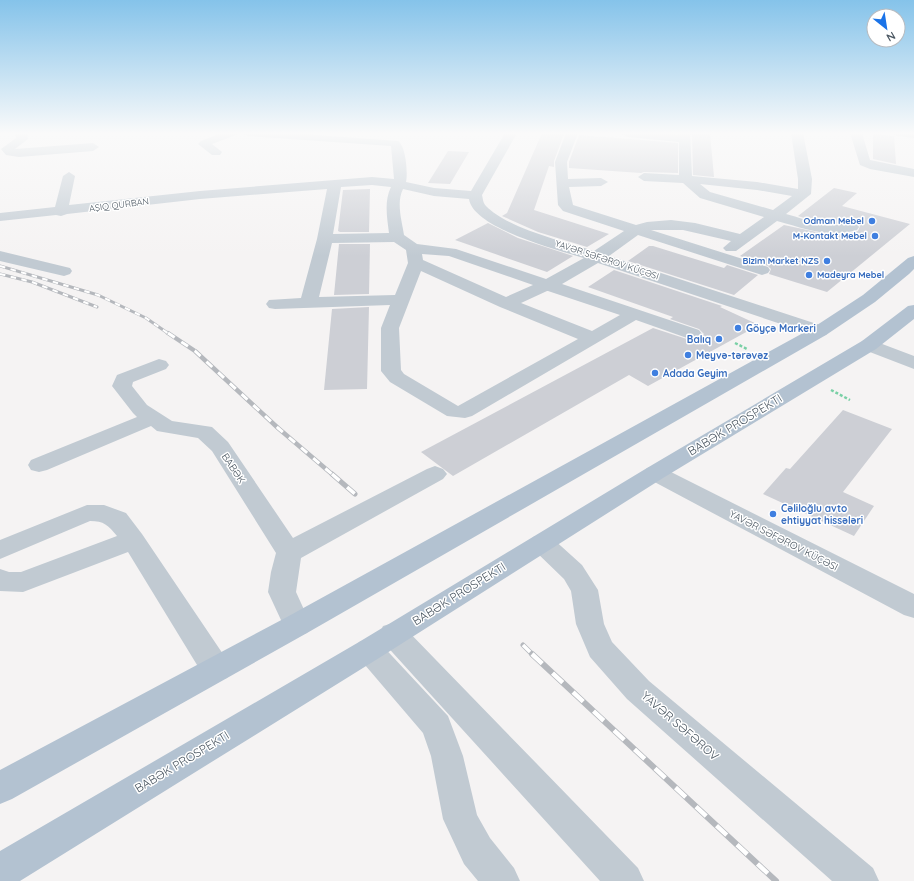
<svg xmlns="http://www.w3.org/2000/svg" width="914" height="881" font-family="Quicksand,sans-serif">
<rect width="100%" height="100%" fill="#f5f3f3"/>
<!-- building -->
<path fill="#cdcfd5" d="M 542,133 L 564,134 L 554,161 L 554,167 L 549,166 L 534,210 L 609,234 L 587,247 L 538,232 L 502,216 L 507,213 Z
M 692,133 L 710,133 L 714,177 L 693,175 Z
M 873,134 L 894,136 L 896,164 L 873,159 Z
M 579,135 L 678,143 L 678,173 L 644,172 L 641,173 L 569,168 L 569,162 Z
M 448,151 L 469,152 L 450,184 L 428,183 Z
M 834,188 L 857,193 L 842,206 L 910,224 L 827,292 L 769,274 L 771,269 L 768,266 L 740,256 L 784,225 L 826,234 L 846,234 L 858,231 L 860,226 L 857,223 L 823,224 L 798,216 Z
M 370,189 L 369,232 L 340,232 L 338,231 L 343,190 Z
M 488,223 L 518,238 L 573,256 L 547,272 L 455,240 Z
M 339,244 L 370,244 L 369,294 L 334,295 Z
M 649,246 L 653,246 L 724,268 L 727,265 L 758,275 L 734,295 L 628,261 Z
M 614,270 L 722,306 L 720,307 L 759,325 L 648,386 L 629,375 L 453,476 L 421,452 L 653,328 L 693,341 L 700,339 L 704,334 L 699,329 L 670,319 L 673,317 L 588,287 Z
M 369,307 L 367,389 L 324,390 L 332,309 Z
M 843,410 L 892,429 L 843,492 L 874,506 L 854,536 L 763,494 L 786,468 L 790,469 Z"/>
<g fill="none" stroke-linecap="round" stroke-linejoin="round">
<!-- path -->
<path stroke="#7ad0a6" stroke-width="2.5" stroke-dasharray="3 2" stroke-linecap="butt" d="M 735,343 L 747,349
M 831,390 L 850,400"/>
<!-- minor -->
<path fill="#c1cad2" fill-rule="evenodd" d="M 15,133 L 27,133 L 28,139 L 15,149 L 93,143 L 99,147 L 93,151 L 19,157 L 6,155 L 1,149 L 16,138 Z
M 221,133 L 238,133 L 236,135 L 212,144 L 222,152 L 220,155 L 212,155 L 198,144 L 201,141 Z
M 242,133 L 288,133 L 398,141 C 406,146 408,173 406,182 L 434,188 L 471,191 L 505,133 L 517,133 L 482,195 C 483,199 483,203 486,206 C 507,228 565,242 594,251 L 624,231 L 563,211 L 558,205 L 555,162 L 566,133 L 578,133 L 567,162 L 568,179 L 601,178 L 608,182 L 601,186 L 569,187 L 573,205 L 636,225 L 647,222 L 671,220 L 695,223 L 740,234 L 764,217 L 700,198 L 683,183 L 644,181 L 638,177 L 644,173 L 679,175 L 679,142 L 628,137 L 622,134 L 656,133 L 678,135 L 678,133 L 690,133 L 692,176 L 757,182 L 798,189 L 798,179 L 791,133 L 803,133 L 812,179 L 811,194 L 786,214 C 798,217 810,222 823,225 C 834,227 846,221 857,224 L 859,227 L 857,230 C 826,238 807,229 777,221 L 736,251 L 726,251 L 723,248 L 731,241 L 683,230 L 651,230 L 768,267 L 770,270 L 768,273 L 762,275 L 638,235 L 609,256 L 826,327 L 829,331 L 826,335 L 820,336 L 814,335 L 598,263 L 562,284 L 699,330 L 702,334 L 699,338 L 693,340 L 687,338 L 636,320 L 472,416 L 465,418 L 447,416 L 390,382 L 381,371 L 381,328 L 390,305 L 275,309 L 269,308 L 266,304 L 269,300 L 301,298 L 317,239 L 327,189 L 200,199 L 67,214 L 61,216 L 56,215 L 0,221 L 0,213 L 55,207 L 63,176 L 69,172 L 75,176 L 69,205 L 200,191 L 372,177 L 394,179 L 391,146 L 248,136 ZM 700,184 L 757,190 L 792,196 L 773,210 L 710,192 ZM 372,185 L 391,187 C 384,201 387,217 389,233 L 333,234 L 341,187 ZM 403,189 L 434,196 L 469,199 C 473,228 558,250 584,258 L 546,279 L 456,249 L 417,244 L 404,235 C 402,221 396,203 403,189 ZM 394,242 L 406,250 L 408,263 L 395,295 L 319,297 L 332,243 ZM 422,254 L 449,256 L 533,285 L 506,297 L 423,260 ZM 421,271 L 500,307 L 578,339 L 458,406 L 404,374 L 401,370 L 399,328 ZM 547,291 L 548,291 L 620,315 L 592,331 L 521,303 Z
M 850,133 L 862,133 L 870,160 L 914,169 L 914,177 L 870,169 L 860,165 Z
M 891,133 L 914,133 L 914,138 L 897,136 Z
M 0,251 L 70,268 L 72,271 L 70,274 L 64,276 L 0,261 Z
M 869,339 L 914,356 L 914,369 L 862,349 L 860,345 L 862,341 Z
M 159,359 L 166,361 L 169,365 L 166,369 L 133,382 L 132,386 L 147,405 L 172,421 L 212,427 L 228,442 L 293,538 L 427,469 L 435,466 L 443,469 L 447,474 L 443,479 L 301,558 L 296,592 L 311,625 L 307,633 L 297,636 L 287,633 L 268,592 L 271,572 L 276,553 L 212,451 L 198,438 L 157,431 L 151,426 L 47,470 L 39,472 L 31,470 L 28,465 L 31,460 L 137,417 L 133,413 L 112,386 L 117,375 Z
M 655,466 L 663,468 L 914,594 L 914,618 L 904,615 L 647,478 L 643,473 L 647,468 Z
M 87,505 L 104,505 L 126,513 L 142,534 L 227,660 L 231,669 L 227,678 L 216,681 L 205,678 L 128,552 L 23,592 L 0,591 L 0,569 L 9,572 L 21,572 L 117,536 C 108,525 104,521 90,521 L 0,559 L 0,540 Z
M 542,534 L 551,537 L 582,565 L 598,590 L 604,624 L 612,642 L 649,681 L 873,868 L 879,881 L 832,881 L 627,699 L 590,657 L 576,624 L 571,591 L 564,579 L 533,549 L 529,543 L 533,537 Z
M 393,623 L 403,626 L 638,868 L 644,881 L 600,881 L 383,642 L 379,634 L 383,626 Z
M 369,638 L 379,642 L 448,716 L 463,756 L 477,815 L 490,838 L 514,868 L 520,881 L 478,881 L 464,864 L 443,819 L 431,756 L 423,733 L 359,658 L 354,650 L 359,642 Z"/>
<!-- major -->
<path fill="#b3c2d1" fill-rule="evenodd" d="M 914,256 L 914,269 L 909,274 L 875,302 L 826,335 L 307,633 L 12,799 L 0,804 L 0,770 L 287,617 L 814,327 L 863,295 L 908,258 Z
M 914,305 L 914,319 L 876,349 L 663,478 L 379,658 L 20,881 L 0,881 L 0,851 L 359,642 L 647,468 L 862,341 L 908,306 Z"/>
<!-- rail-far3 casing -->
<g stroke="#b5b8bd" stroke-width="3">
<path id="rail-far3" d="M 0,266 L 98,295 L 146,318 L 169,334
M 0,274 L 32,282 L 97,307"/>
</g>
<!-- rail-far2 casing -->
<g stroke="#b5b8bd" stroke-width="4.5">
<path id="rail-far2" d="M 168,333 L 195,351 L 278,428 L 333,475"/>
</g>
<!-- rail-far1 casing -->
<g stroke="#b5b8bd" stroke-width="5">
<path id="rail-far1" d="M 332,474 L 355,494
M 523,645 L 533,655"/>
</g>
<!-- rail casing -->
<g stroke="#b5b8bd" stroke-width="6">
<path id="rail" d="M 532,654 L 776,881"/>
</g>
<!-- rail-far3 -->
<use href="#rail-far3" stroke="#fff" stroke-width="2" stroke-dasharray="5.5" stroke-linecap="butt"/>
<!-- rail-far2 -->
<use href="#rail-far2" stroke="#fff" stroke-width="3" stroke-dasharray="8" stroke-linecap="butt"/>
<!-- rail-far1 -->
<use href="#rail-far1" stroke="#fff" stroke-width="3.5" stroke-dasharray="10" stroke-linecap="butt"/>
<!-- rail -->
<use href="#rail" stroke="#fff" stroke-width="4.5" stroke-dasharray="14" stroke-linecap="butt"/>
</g>
<!-- sky -->
<linearGradient id="sky" x2="0" y2="1"><stop stop-color="#85c3ea"/><stop offset="0.52" stop-color="#fafafa"/><stop offset="1" stop-color="#fafafa" stop-opacity="0"/></linearGradient>
<rect width="914" height="256" fill="url(#sky)"/>
<!-- markers -->
<g fill="#3f7fe0" stroke="#fff" stroke-width="1.5">
<circle cx="872" cy="221" r="4"/>
<circle cx="875" cy="236" r="4"/>
<circle cx="827" cy="261" r="4"/>
<circle cx="809" cy="275" r="4"/>
<circle cx="738" cy="328" r="4"/>
<circle cx="719" cy="339" r="4"/>
<circle cx="688" cy="355" r="4"/>
<circle cx="655" cy="373" r="4"/>
<circle cx="773" cy="514" r="4"/>
</g>
<g text-anchor="middle" stroke-width="3" stroke-linejoin="round" paint-order="stroke">
<!-- far-street labels -->
<g font-size="9" fill="#4a5661" stroke="#fff">
<text transform="translate(119 205) rotate(-7)" y="3">AŞIQ QURBAN</text>
<text transform="translate(607 260) rotate(18)" y="3">YAVƏR SƏFƏROV KÜÇƏSI</text>
</g>
<!-- far-shop labels -->
<g font-size="9" font-weight="bold" fill="#366cbe" stroke="#fff" text-anchor="end">
<text x="864" y="224">Odman Mebel</text>
<text x="867" y="239">M-Kontakt Mebel</text>
<text x="819" y="264">Bizim Market NZS</text>
<text x="817" y="278" text-anchor="start">Madeyra Mebel</text>
</g>
<!-- shop labels -->
<g font-size="10" font-weight="bold" fill="#366cbe" stroke="#fff" text-anchor="start">
<text x="746" y="332">Göyçə Markeri</text>
<text x="711" y="343" text-anchor="end">Balıq</text>
<text x="696" y="359">Meyvə-tərəvəz</text>
<text x="663" y="377">Adada Geyim</text>
<text x="781" y="512">Cəliloğlu avto<tspan x="781" dy="12">ehtiyyat hissələri</tspan></text>
</g>
<!-- street labels -->
<g font-size="10" fill="#4a5661" stroke="#fff">
<text transform="translate(234 468) rotate(56)" y="4">BABƏK</text>
<text transform="translate(784 540) rotate(27)" y="4">YAVƏR SƏFƏROV KÜÇƏSI</text>
</g>
<!-- near-street labels -->
<g font-size="12" fill="#4a5661" stroke="#fff">
<text transform="translate(735 425) rotate(-31)" y="4">BABƏK PROSPEKTI</text>
<text transform="translate(459 594) rotate(-32)" y="4">BABƏK PROSPEKTI</text>
<text transform="translate(680 726) rotate(41)" y="4">YAVƏR SƏFƏROV</text>
<text transform="translate(182 762) rotate(-31)" y="4">BABƏK PROSPEKTI</text>
</g>
</g>
<!-- north arrow -->
<g transform="translate(886 28) rotate(150)"><circle r="19" fill="#ffffff" stroke="#b7bbc0"/>
<path d="M0-3L7 15L0 10L-7 15Z" fill="#1a73e8"/>
<text y="-6" font-size="11" font-weight="bold" text-anchor="middle" fill="#4a5661">N</text>
</g>
</svg>
